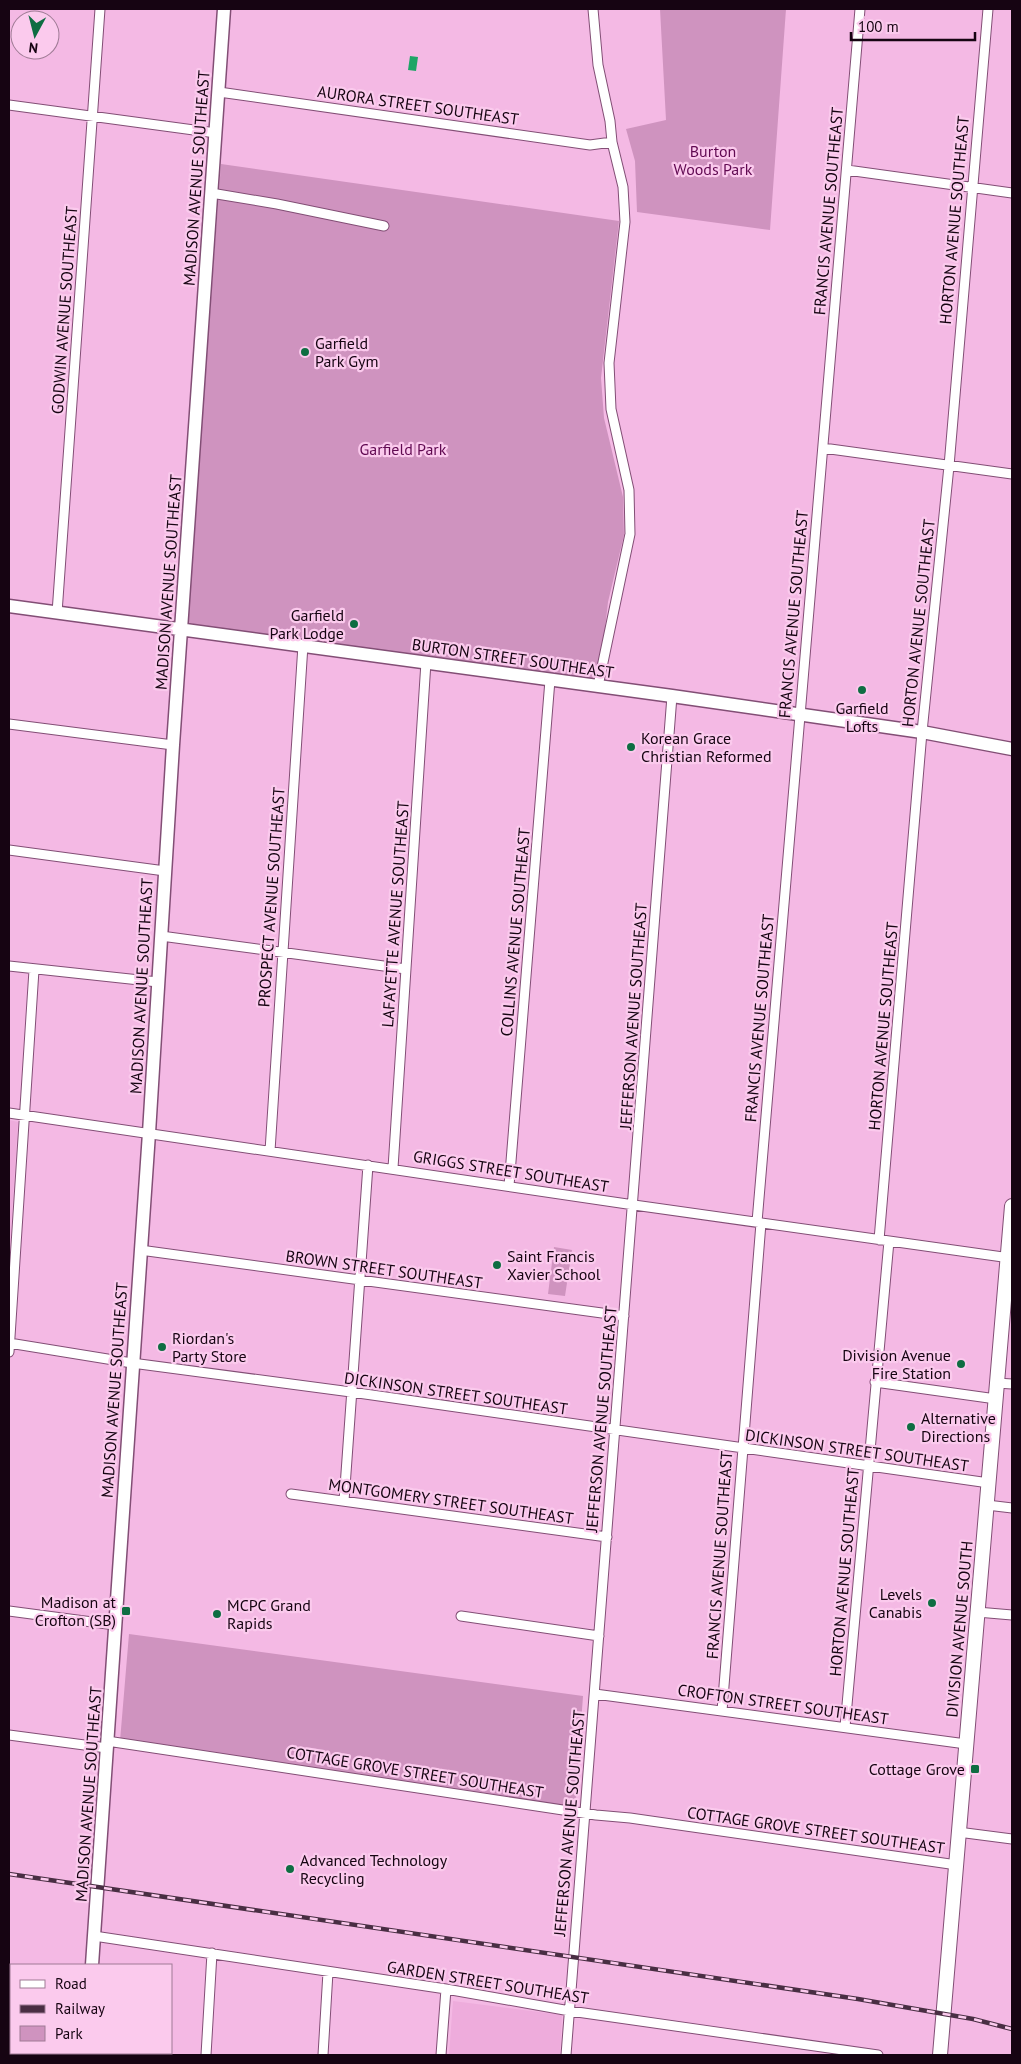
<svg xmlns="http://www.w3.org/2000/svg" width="1021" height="2064" font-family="'PT Sans',sans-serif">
<rect width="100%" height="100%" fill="#f4b9e4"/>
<!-- built -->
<path fill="#eeacdc" d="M 9,1120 L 18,1122 L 9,1258 Z
M 453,2001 L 562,2015 L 560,2055 L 449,2055 Z"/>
<!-- green -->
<path fill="#cf93bf" d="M 660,9 L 786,9 L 770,230 L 637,212 L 635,161 L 626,129 L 666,120 Z
M 221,164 L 619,221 L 601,378 L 604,418 L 623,497 L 624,535 L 608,602 L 599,682 L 187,623 Z
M 554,1247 L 572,1250 L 565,1296 L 548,1294 Z
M 129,1634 L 583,1696 L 575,1808 L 120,1741 Z"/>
<!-- water -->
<path fill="#1ea566" d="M 410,56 L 418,57 L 416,71 L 408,70 Z"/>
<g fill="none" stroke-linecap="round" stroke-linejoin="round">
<!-- street casing -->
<g stroke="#824e75" stroke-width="11">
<path id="street" d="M 593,9 L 598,65 L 610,121 L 612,142 L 623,187 L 625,222 L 609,363 L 611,409 L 629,490 L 630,534 L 598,686
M 219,92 L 590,145 L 612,142
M 9,105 L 216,133
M 847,170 L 1012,193
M 211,193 L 277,204 L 384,226
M 823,448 L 1012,474
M 57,613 L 100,9
M 9,724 L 173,745
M 9,850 L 165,871
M 161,936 L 406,969
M 9,966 L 158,982
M 9,1113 L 634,1205 L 1010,1258
M 270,1151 L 303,645
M 393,1168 L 426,662
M 509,1186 L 550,680
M 757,1222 L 860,9
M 879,1240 L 922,732 L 949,466 L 988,9
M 140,1250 L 624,1316
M 9,1343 L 132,1363 L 351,1392 L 989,1483
M 9,1352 L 34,970
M 875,1382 L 996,1399
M 997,1383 L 1012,1384
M 291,1494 L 607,1537
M 344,1501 L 368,1165
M 987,1505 L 1012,1508
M 9,1611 L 115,1625
M 977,1612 L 1012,1615
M 461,1616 L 599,1636
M 595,1694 L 966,1744
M 722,1711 L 761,1223
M 845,1727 L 889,1241
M 9,1735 L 107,1748
M 107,1741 L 596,1815 L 630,1818 L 957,1865
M 958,1832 L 1012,1839
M 94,1936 L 446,1989 L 570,2011 L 878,2055
M 206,2055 L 212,1953
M 323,2055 L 328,1972
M 441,2055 L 446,1989
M 566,2055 L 672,696"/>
</g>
<!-- secondary casing -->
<g stroke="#824e75" stroke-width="15">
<path id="secondary" d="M 9,606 L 672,696 L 922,732 L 1012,749
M 92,1965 L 149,1133 L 173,745 L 224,9
M 9,1986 L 11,1986
M 87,2055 L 87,2053"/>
</g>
<!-- primary casing -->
<g stroke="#824e75" stroke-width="16">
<path id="primary" d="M 940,2055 L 1012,1206"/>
</g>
<!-- street -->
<use href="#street" stroke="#fff" stroke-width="9"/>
<!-- secondary -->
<use href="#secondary" stroke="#fff" stroke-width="12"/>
<!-- primary -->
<use href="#primary" stroke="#fff" stroke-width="14"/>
<!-- rail casing -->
<g stroke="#492e43" stroke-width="4.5">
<path id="rail" d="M 9,1874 L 858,1999 L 973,2019 L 1012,2029"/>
</g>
<!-- rail -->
<use href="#rail" stroke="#fbcaed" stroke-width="2.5" stroke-dasharray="8" stroke-linecap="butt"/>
</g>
<!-- markers -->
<g fill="#0e6d42" stroke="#fbcaed" stroke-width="2">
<circle cx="305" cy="352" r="5"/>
<circle cx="354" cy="624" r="5"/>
<circle cx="862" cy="690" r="5"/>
<circle cx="631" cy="747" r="5"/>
<circle cx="497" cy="1265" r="5"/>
<circle cx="162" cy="1347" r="5"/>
<circle cx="961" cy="1364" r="5"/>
<circle cx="911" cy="1427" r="5"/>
<circle cx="932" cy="1603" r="5"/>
<rect x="121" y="1606" width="10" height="10" rx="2.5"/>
<circle cx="217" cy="1614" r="5"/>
<rect x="970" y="1764" width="10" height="10" rx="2.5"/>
<circle cx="290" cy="1869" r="5"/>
</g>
<g text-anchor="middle" stroke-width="4.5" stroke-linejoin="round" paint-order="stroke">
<!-- street labels -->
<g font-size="16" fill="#160412" stroke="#fbcaed">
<text transform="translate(418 105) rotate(8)" y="6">AURORA STREET SOUTHEAST</text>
<text transform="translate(196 178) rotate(-86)" y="6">MADISON AVENUE SOUTHEAST</text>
<text transform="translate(828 211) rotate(-85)" y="6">FRANCIS AVENUE SOUTHEAST</text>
<text transform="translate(954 220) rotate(-85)" y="6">HORTON AVENUE SOUTHEAST</text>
<text transform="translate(64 310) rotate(-86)" y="6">GODWIN AVENUE SOUTHEAST</text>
<text transform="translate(168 582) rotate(-86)" y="6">MADISON AVENUE SOUTHEAST</text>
<text transform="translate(793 614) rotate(-85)" y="6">FRANCIS AVENUE SOUTHEAST</text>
<text transform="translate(918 623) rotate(-84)" y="6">HORTON AVENUE SOUTHEAST</text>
<text transform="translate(513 658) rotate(8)" y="6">BURTON STREET SOUTHEAST</text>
<text transform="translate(271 897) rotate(-86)" y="6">PROSPECT AVENUE SOUTHEAST</text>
<text transform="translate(395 914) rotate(-86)" y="6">LAFAYETTE AVENUE SOUTHEAST</text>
<text transform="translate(515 932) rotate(-85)" y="6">COLLINS AVENUE SOUTHEAST</text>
<text transform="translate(141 986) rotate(-87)" y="6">MADISON AVENUE SOUTHEAST</text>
<text transform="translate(633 1016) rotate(-86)" y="6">JEFFERSON AVENUE SOUTHEAST</text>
<text transform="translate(759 1018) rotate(-85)" y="6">FRANCIS AVENUE SOUTHEAST</text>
<text transform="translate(883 1026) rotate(-85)" y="6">HORTON AVENUE SOUTHEAST</text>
<text transform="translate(511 1171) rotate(9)" y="6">GRIGGS STREET SOUTHEAST</text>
<text transform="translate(384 1269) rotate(8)" y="6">BROWN STREET SOUTHEAST</text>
<text transform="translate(114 1390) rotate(-86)" y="6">MADISON AVENUE SOUTHEAST</text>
<text transform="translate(456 1393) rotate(8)" y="6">DICKINSON STREET SOUTHEAST</text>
<text transform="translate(601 1419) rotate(-85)" y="6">JEFFERSON AVENUE SOUTHEAST</text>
<text transform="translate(857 1450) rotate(8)" y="6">DICKINSON STREET SOUTHEAST</text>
<text transform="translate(451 1501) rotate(8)" y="6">MONTGOMERY STREET SOUTHEAST</text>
<text transform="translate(719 1555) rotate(-86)" y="6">FRANCIS AVENUE SOUTHEAST</text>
<text transform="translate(844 1572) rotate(-85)" y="6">HORTON AVENUE SOUTHEAST</text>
<text transform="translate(959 1629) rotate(-85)" y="6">DIVISION AVENUE SOUTH</text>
<text transform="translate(783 1704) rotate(8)" y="6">CROFTON STREET SOUTHEAST</text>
<text transform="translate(415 1772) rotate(9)" y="6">COTTAGE GROVE STREET SOUTHEAST</text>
<text transform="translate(88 1794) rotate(-86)" y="6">MADISON AVENUE SOUTHEAST</text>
<text transform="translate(569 1823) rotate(-85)" y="6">JEFFERSON AVENUE SOUTHEAST</text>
<text transform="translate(816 1830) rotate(8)" y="6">COTTAGE GROVE STREET SOUTHEAST</text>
<text transform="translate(488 1982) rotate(9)" y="6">GARDEN STREET SOUTHEAST</text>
</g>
<!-- park labels -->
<g font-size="16" fill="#600951" stroke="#fbcaed">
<text x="713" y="157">Burton<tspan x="713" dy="18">Woods Park</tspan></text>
<text x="403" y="455">Garfield Park</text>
</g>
<!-- poi labels -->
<g font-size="16" fill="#160412" stroke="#fbcaed" text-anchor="start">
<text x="315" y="349">Garfield<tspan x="315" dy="18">Park Gym</tspan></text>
<text x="344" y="621" text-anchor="end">Garfield<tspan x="344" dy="18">Park Lodge</tspan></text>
<text x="862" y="714" text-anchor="middle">Garfield<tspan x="862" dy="18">Lofts</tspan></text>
<text x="641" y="744">Korean Grace<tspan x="641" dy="18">Christian Reformed</tspan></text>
<text x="507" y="1262">Saint Francis<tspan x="507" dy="18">Xavier School</tspan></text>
<text x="172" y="1344">Riordan's<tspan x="172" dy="18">Party Store</tspan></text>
<text x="951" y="1361" text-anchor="end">Division Avenue<tspan x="951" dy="18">Fire Station</tspan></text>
<text x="921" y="1424">Alternative<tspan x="921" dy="18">Directions</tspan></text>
<text x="922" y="1600" text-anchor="end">Levels<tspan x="922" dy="18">Canabis</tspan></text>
<text x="116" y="1608" text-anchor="end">Madison at<tspan x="116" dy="18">Crofton (SB)</tspan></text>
<text x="227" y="1611">MCPC Grand<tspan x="227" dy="18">Rapids</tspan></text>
<text x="965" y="1775" text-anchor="end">Cottage Grove</text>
<text x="300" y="1866">Advanced Technology<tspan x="300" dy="18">Recycling</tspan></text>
</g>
</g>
<!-- border -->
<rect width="1021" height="2064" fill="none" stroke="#160412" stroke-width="20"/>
<!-- legend -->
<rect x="10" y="1964" width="162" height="90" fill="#fbcaed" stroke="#9f7b95"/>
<rect x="20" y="1980" width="25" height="8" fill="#ffffff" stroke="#9f7b95"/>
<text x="55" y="1989" font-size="15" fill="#160412">Road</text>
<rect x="20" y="2005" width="25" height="8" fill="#492e43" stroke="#9f7b95"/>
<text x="55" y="2014" font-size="15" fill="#160412">Railway</text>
<rect x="20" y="2026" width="25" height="15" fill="#cf93bf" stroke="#9f7b95"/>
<text x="55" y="2039" font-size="15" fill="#160412">Park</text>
<!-- north arrow -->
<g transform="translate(35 35) rotate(187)"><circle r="24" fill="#fbcaed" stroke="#9f7b95"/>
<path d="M0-4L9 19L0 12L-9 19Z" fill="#0e6d42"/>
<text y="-8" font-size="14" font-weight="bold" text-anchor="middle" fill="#160412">N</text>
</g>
<!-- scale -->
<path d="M851 32v8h124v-8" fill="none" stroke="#160412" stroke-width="2.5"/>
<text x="858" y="32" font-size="15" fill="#160412" stroke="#fbcaed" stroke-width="4" paint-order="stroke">100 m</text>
</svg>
